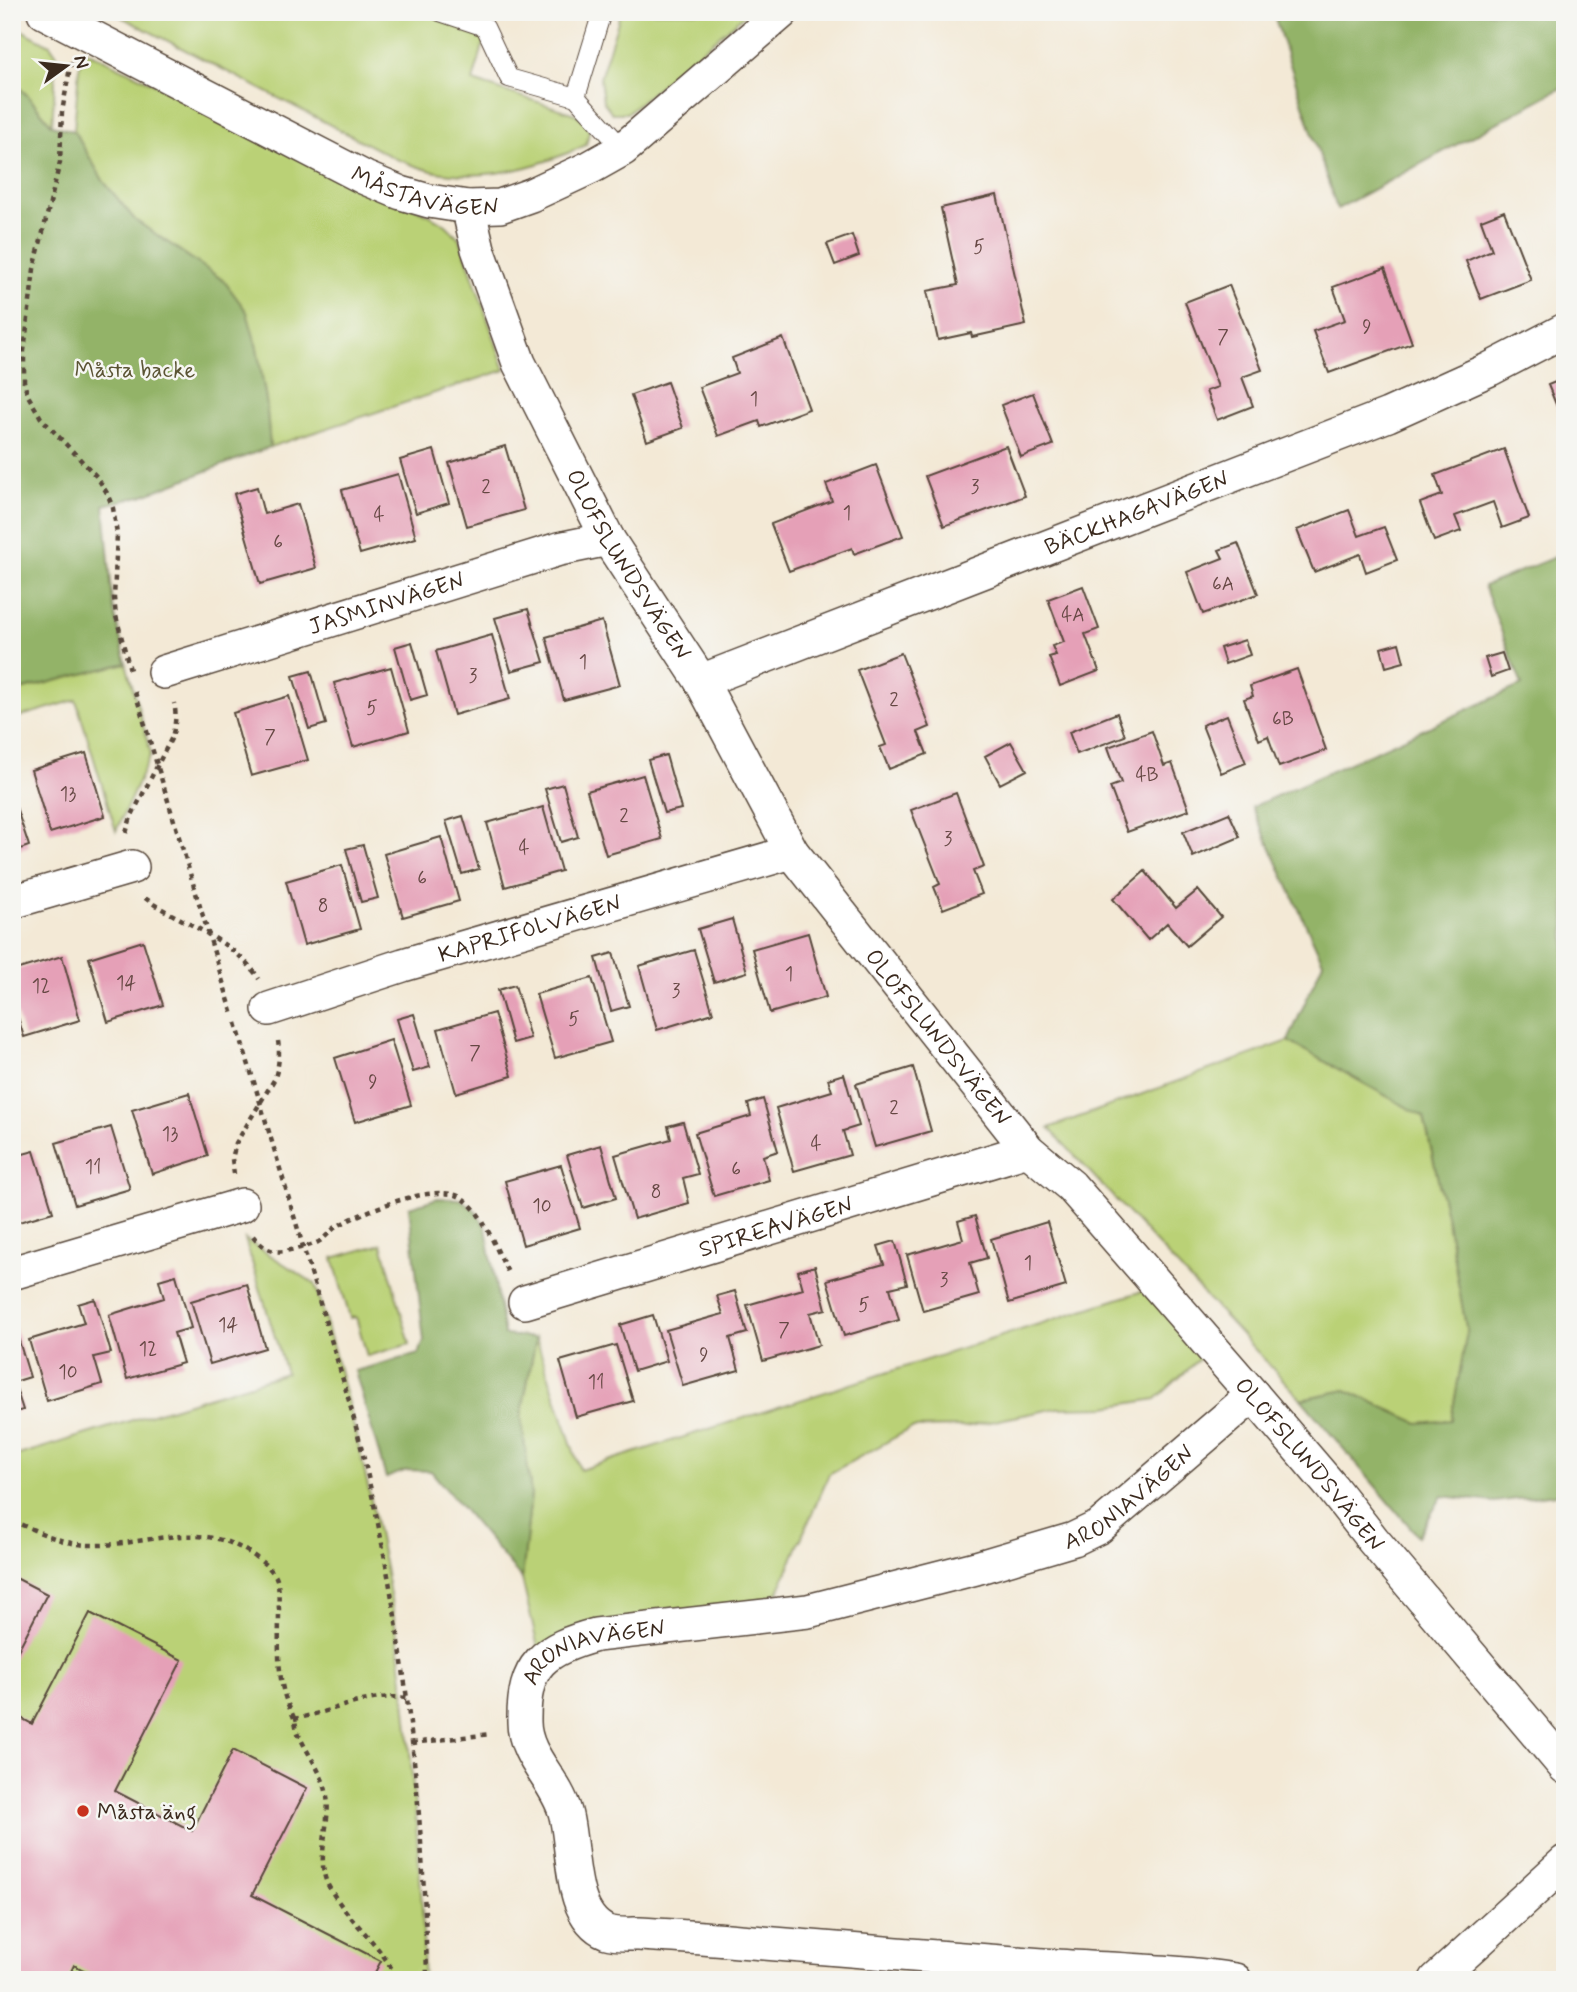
<svg xmlns="http://www.w3.org/2000/svg" width="1577" height="1992" font-family="Mynerve,sans-serif">
<rect width="100%" height="100%" fill="#f6f6f2"/>
<filter id="ink" filterUnits="userSpaceOnUse"><feTurbulence type="fractalNoise" baseFrequency=".0143" numOctaves="2"/><feDisplacementMap in="SourceGraphic" scale="14" xChannelSelector="R" yChannelSelector="G"/><feConvolveMatrix kernelMatrix="1 2 1 2 8 2 1 2 1" color-interpolation-filters="sRGB"/></filter>
<filter id="wash" filterUnits="userSpaceOnUse"><feTurbulence type="fractalNoise" baseFrequency=".00686" numOctaves="4" result="noise"/><feDisplacementMap in="SourceGraphic" scale="28" xChannelSelector="R" yChannelSelector="G"/><feGaussianBlur stdDeviation="1.57" result="paint"/><feColorMatrix in="noise" values="0 0 0 0 0 0 0 0 0 0 0 0 0 0 0 0 0 1.4 0 .05"/><feComposite in="paint" operator="in"/></filter>
<g filter="url(#wash)">
<rect width="100%" height="100%" fill="#f3e9d6"/>
<!-- green -->
<path fill="#bad176" stroke="#7a7e4a" stroke-width="2" d="M 112,12 L 436,12 L 486,35 L 473,81 L 575,114 L 586,120 L 589,132 L 586,145 C 539,167 484,182 432,171 C 420,168 408,163 396,159 Z
M 621,12 L 748,12 L 627,113 L 612,113 L 603,101 L 600,78 Z
M 12,25 L 50,45 L 57,55 L 52,125 L 27,95 L 12,81 Z
M 86,51 L 429,215 L 446,225 L 460,239 L 505,370 L 270,447 L 266,400 L 257,348 L 246,312 L 224,281 L 135,220 L 104,182 L 74,131 L 79,68 Z
M 126,663 L 151,754 L 116,831 L 76,700 L 12,719 L 12,692 Z
M 1288,1041 L 1424,1117 L 1446,1215 L 1467,1332 L 1451,1421 L 1418,1423 L 1346,1390 L 1301,1399 L 1049,1128 Z
M 245,1239 L 315,1284 C 349,1400 378,1516 397,1636 C 406,1693 410,1752 415,1810 C 419,1867 425,1923 423,1980 L 12,1980 L 12,1457 L 286,1373 Z
M 382,1244 L 410,1344 L 367,1356 L 356,1317 L 350,1318 L 333,1258 Z
M 1143,1291 L 1208,1351 L 1156,1399 L 1106,1407 L 1057,1408 L 965,1427 L 912,1428 L 829,1474 L 778,1592 L 739,1620 L 682,1629 L 542,1665 L 522,1579 L 531,1494 L 521,1416 L 536,1338 L 580,1470 Z"/>
<!-- forest -->
<path fill="#93b367" stroke="#676e42" stroke-width="2" d="M 1273,12 L 1565,12 L 1565,86 L 1337,209 Z
M 12,81 L 27,95 L 52,125 L 74,131 L 104,182 L 135,220 L 224,281 L 247,312 L 257,348 L 266,400 L 270,447 L 141,496 L 104,505 L 113,606 L 126,663 L 12,692 Z
M 1565,553 L 1565,1486 L 1556,1494 L 1494,1502 L 1442,1496 L 1418,1536 L 1301,1399 L 1346,1390 L 1418,1423 L 1451,1420 L 1467,1332 L 1446,1215 L 1424,1117 L 1288,1041 L 1323,962 L 1252,807 L 1522,685 L 1484,586 Z
M 438,1198 L 460,1199 L 475,1210 L 486,1228 L 504,1335 L 536,1338 L 521,1416 L 531,1494 L 522,1579 L 431,1471 L 407,1470 L 386,1478 L 355,1371 L 419,1354 L 424,1341 L 409,1207 Z"/>
<g id="blocks">
<!-- building -->
<path fill="#e5a0b7" d="M 997,195 L 1026,325 L 972,337 L 971,333 L 938,340 L 927,291 L 958,285 L 941,208 Z
M 1504,211 L 1531,280 L 1481,299 L 1466,261 L 1492,250 L 1481,220 Z
M 852,235 L 859,256 L 835,265 L 827,244 Z
M 1385,268 L 1412,343 L 1329,373 L 1313,331 L 1345,320 L 1333,287 Z
M 1229,285 L 1262,370 L 1242,377 L 1253,406 L 1217,420 L 1206,391 L 1218,387 L 1185,302 Z
M 783,338 L 809,409 L 761,427 L 759,421 L 718,436 L 699,387 L 737,373 L 732,358 Z
M 1565,378 L 1565,412 L 1560,414 L 1548,385 Z
M 667,382 L 683,428 L 647,441 L 631,395 Z
M 1033,393 L 1053,445 L 1021,457 L 1001,405 Z
M 505,446 L 524,510 L 467,526 L 449,463 Z
M 1006,446 L 1025,496 L 944,526 L 925,476 Z
M 1504,449 L 1529,518 L 1502,528 L 1493,502 L 1455,516 L 1461,531 L 1434,541 L 1420,503 L 1442,495 L 1435,475 Z
M 434,450 L 449,503 L 416,513 L 400,460 Z
M 876,465 L 903,536 L 854,554 L 852,548 L 789,571 L 771,524 L 832,501 L 826,484 Z
M 398,474 L 416,538 L 360,554 L 342,490 Z
M 257,487 L 264,514 L 298,504 L 316,568 L 260,584 L 234,494 Z
M 1349,510 L 1359,536 L 1384,527 L 1397,560 L 1366,572 L 1360,554 L 1314,572 L 1297,530 Z
M 1238,543 L 1258,594 L 1203,614 L 1187,572 L 1223,558 L 1219,550 Z
M 1083,586 L 1099,629 L 1085,634 L 1099,671 L 1060,686 L 1049,657 L 1056,655 L 1052,646 L 1064,642 L 1048,599 Z
M 528,609 L 544,662 L 511,671 L 495,618 Z
M 602,621 L 620,685 L 564,700 L 546,637 Z
M 492,635 L 510,699 L 454,715 L 436,651 Z
M 1245,640 L 1250,655 L 1225,664 L 1220,648 Z
M 412,642 L 427,695 L 410,700 L 395,647 Z
M 1399,643 L 1404,662 L 1386,667 L 1381,648 Z
M 901,653 L 930,727 L 918,732 L 927,754 L 889,769 L 880,747 L 886,745 L 857,670 Z
M 1502,653 L 1508,671 L 1491,677 L 1485,658 Z
M 391,667 L 409,731 L 353,747 L 334,683 Z
M 1297,669 L 1326,750 L 1279,767 L 1268,736 L 1259,740 L 1244,699 L 1253,696 L 1250,686 Z
M 311,671 L 326,724 L 309,729 L 293,676 Z
M 289,696 L 308,760 L 251,776 L 233,713 Z
M 1117,713 L 1125,736 L 1077,754 L 1069,732 Z
M 1227,715 L 1246,763 L 1221,773 L 1202,725 Z
M 1152,731 L 1164,766 L 1172,763 L 1189,810 L 1127,832 L 1110,787 L 1121,783 L 1108,747 Z
M 1011,742 L 1027,770 L 1000,784 L 985,756 Z
M 86,753 L 105,816 L 50,833 L 31,770 Z
M 666,755 L 681,809 L 664,813 L 648,760 Z
M 643,775 L 662,839 L 606,855 L 587,791 Z
M 563,784 L 578,837 L 561,842 L 545,789 Z
M 956,793 L 984,867 L 973,871 L 982,894 L 943,909 L 934,887 L 940,884 L 911,810 Z
M 12,795 L 29,846 L 12,852 Z
M 543,807 L 561,871 L 505,887 L 487,823 Z
M 1229,813 L 1240,837 L 1193,857 L 1183,832 Z
M 463,816 L 479,869 L 462,874 L 446,821 Z
M 441,837 L 459,901 L 403,917 L 384,854 Z
M 363,845 L 378,898 L 361,902 L 346,849 Z
M 342,865 L 360,929 L 304,945 L 286,881 Z
M 1145,871 L 1176,908 L 1198,890 L 1221,917 L 1187,946 L 1167,923 L 1148,940 L 1113,899 Z
M 732,919 L 747,972 L 714,982 L 698,929 Z
M 808,933 L 826,997 L 770,1013 L 752,949 Z
M 143,941 L 163,1005 L 108,1022 L 89,958 Z
M 694,950 L 713,1013 L 657,1030 L 639,966 Z
M 613,953 L 629,1006 L 611,1011 L 596,958 Z
M 62,956 L 80,1020 L 24,1037 L 12,998 L 12,971 Z
M 592,978 L 611,1042 L 555,1058 L 536,994 Z
M 515,985 L 530,1038 L 513,1043 L 498,990 Z
M 494,1013 L 512,1076 L 456,1093 L 438,1029 Z
M 414,1014 L 430,1067 L 413,1072 L 397,1019 Z
M 391,1040 L 411,1105 L 355,1122 L 335,1058 Z
M 913,1067 L 931,1131 L 875,1147 L 856,1084 Z
M 844,1074 L 859,1126 L 843,1131 L 850,1155 L 794,1171 L 776,1108 L 832,1091 L 828,1079 Z
M 189,1093 L 208,1156 L 152,1174 L 132,1110 Z
M 763,1099 L 778,1151 L 763,1156 L 769,1180 L 714,1196 L 695,1133 L 751,1116 L 748,1104 Z
M 683,1122 L 698,1174 L 683,1178 L 689,1203 L 634,1219 L 615,1155 L 671,1139 L 668,1126 Z
M 111,1127 L 130,1189 L 75,1205 L 56,1143 Z
M 601,1145 L 616,1198 L 583,1208 L 567,1155 Z
M 34,1151 L 53,1212 L 12,1224 L 12,1157 Z
M 561,1165 L 580,1228 L 523,1245 L 505,1181 Z
M 975,1216 L 987,1258 L 970,1263 L 979,1295 L 923,1311 L 907,1255 L 963,1239 L 958,1221 Z
M 1047,1222 L 1066,1286 L 1009,1303 L 991,1239 Z
M 895,1241 L 907,1284 L 890,1288 L 899,1320 L 844,1336 L 827,1280 L 884,1264 L 878,1246 Z
M 815,1266 L 826,1309 L 810,1313 L 819,1345 L 763,1361 L 747,1305 L 803,1289 L 798,1271 Z
M 176,1275 L 191,1328 L 174,1333 L 183,1363 L 127,1379 L 109,1315 L 164,1298 L 159,1280 Z
M 247,1284 L 265,1348 L 210,1364 L 191,1301 Z
M 735,1291 L 747,1333 L 730,1338 L 739,1370 L 683,1386 L 666,1330 L 723,1314 L 717,1296 Z
M 95,1299 L 111,1353 L 94,1357 L 102,1384 L 47,1401 L 29,1340 L 84,1323 L 78,1304 Z
M 653,1315 L 667,1361 L 634,1371 L 620,1325 Z
M 12,1318 L 30,1377 L 14,1382 L 23,1410 L 12,1413 Z
M 616,1345 L 633,1401 L 576,1417 L 560,1361 Z
M 12,1576 L 47,1594 L 12,1662 Z
M 90,1613 L 182,1660 L 115,1791 L 192,1831 L 233,1750 L 307,1788 L 252,1895 L 381,1961 L 371,1980 L 103,1980 L 74,1965 L 67,1980 L 12,1980 L 12,1713 L 32,1724 Z"/>
</g>
</g>
<g filter="url(#ink)">
<use href="#blocks" fill-opacity="0" stroke="#57473a" stroke-width="2"/>
<g fill="none" stroke-linecap="round" stroke-linejoin="round">
<!-- service casing -->
<g stroke="#57473a" stroke-width="20">
<path id="service" d="M 440,12 L 485,27 L 509,78 L 576,97 L 602,12
M 576,97 L 623,149"/>
</g>
<!-- minor casing -->
<g stroke="#57473a" stroke-width="36">
<g id="minor">
<path id="s1" d="M 44,12 L 365,178 L 401,193 L 429,201 L 468,207 L 500,206 L 531,195 L 591,167 L 623,149 L 782,12"/>
<path id="s2" d="M 468,207 L 478,249 L 519,363 L 608,539 L 701,681 L 792,852 L 1028,1150 L 1071,1186 L 1253,1395 L 1330,1485 L 1373,1540 L 1565,1767"/>
<path id="s3" d="M 164,672 L 559,549 L 608,539"/>
<path id="s4" d="M 701,681 L 1388,415 L 1490,369 L 1565,330"/>
<path d="M 12,902 L 132,867"/>
<path id="s5" d="M 269,1009 L 403,965 L 792,852"/>
<path d="M 12,1273 L 242,1205"/>
<path id="s6" d="M 525,1302 L 1028,1150"/>
<path id="s7" d="M 1235,1980 C 1176,1971 1116,1970 1056,1966 C 950,1958 845,1950 739,1941 C 706,1938 672,1936 639,1934 C 630,1934 616,1935 607,1932 C 567,1916 575,1846 565,1812 C 556,1780 524,1756 524,1722 C 523,1664 544,1649 596,1635 L 808,1611 L 976,1568 L 1074,1539 L 1099,1527 L 1253,1395"/>
<path d="M 1436,1980 L 1565,1862"/>
</g>
</g>
<!-- path -->
<path stroke="#57473a" stroke-width="4.5" stroke-dasharray="5 5" stroke-linecap="butt" d="M 71,62 L 62,112 L 60,162 L 34,269 L 24,351 L 24,381 L 27,394 L 41,418 L 97,477 L 107,493 L 113,508 L 117,534 L 114,598 L 116,616 L 130,670
M 12,379 L 24,381
M 135,692 L 233,1015
M 126,833 L 131,817 L 172,737 C 175,726 177,715 174,703
M 145,898 L 155,905 C 189,925 238,944 259,979
M 236,1023 C 263,1111 289,1199 315,1287 C 335,1353 356,1419 370,1486 C 406,1648 424,1814 427,1980
M 234,1174 L 232,1159 L 236,1143 L 274,1080 C 279,1067 280,1054 278,1041
M 253,1236 C 269,1255 277,1253 300,1248 C 306,1246 314,1245 320,1241 C 326,1237 330,1231 336,1227 C 361,1212 436,1181 462,1198 C 484,1212 496,1251 509,1274
M 12,1521 C 36,1530 61,1544 88,1545 C 138,1547 191,1522 239,1547 C 250,1552 270,1566 276,1577 C 280,1586 278,1599 279,1609 C 279,1634 277,1669 284,1693 C 286,1702 291,1710 294,1718 C 296,1723 296,1729 298,1733 C 307,1754 324,1774 327,1796 C 331,1824 315,1859 328,1885 C 346,1919 383,1945 397,1980
M 294,1719 C 331,1712 369,1693 407,1698
M 412,1743 L 491,1734"/>
<!-- service -->
<use href="#service" stroke="#fff" stroke-width="18"/>
<!-- minor -->
<use href="#minor" stroke="#fff" stroke-width="33"/>
</g>
</g>
<!-- markers -->
<circle fill="#c8321e" stroke="#f6f6f2" stroke-width="2.5" cx="83" cy="1811" r="7"/>
<g text-anchor="middle" stroke-width="5" stroke-linejoin="round" paint-order="stroke">
<!-- number labels -->
<g font-size="19" fill="#664844">
<text x="979" y="253">5</text>
<text x="1367" y="333">9</text>
<text x="1223" y="343">7</text>
<text x="754" y="405">1</text>
<text x="486" y="493">2</text>
<text x="975" y="493">3</text>
<text x="847" y="519">1</text>
<text x="379" y="521">4</text>
<text x="278" y="548">6</text>
<text x="1223" y="590">6A</text>
<text x="1073" y="621">4A</text>
<text x="583" y="668">1</text>
<text x="473" y="682">3</text>
<text x="894" y="706">2</text>
<text x="372" y="714">5</text>
<text x="1283" y="725">6B</text>
<text x="270" y="743">7</text>
<text x="1147" y="781">4B</text>
<text x="68" y="800">13</text>
<text x="624" y="822">2</text>
<text x="948" y="845">3</text>
<text x="524" y="854">4</text>
<text x="422" y="884">6</text>
<text x="323" y="912">8</text>
<text x="789" y="980">1</text>
<text x="126" y="989">14</text>
<text x="41" y="992">12</text>
<text x="676" y="997">3</text>
<text x="574" y="1025">5</text>
<text x="475" y="1059">7</text>
<text x="373" y="1088">9</text>
<text x="894" y="1114">2</text>
<text x="170" y="1140">13</text>
<text x="816" y="1150">4</text>
<text x="93" y="1173">11</text>
<text x="736" y="1175">6</text>
<text x="656" y="1198">8</text>
<text x="542" y="1212">10</text>
<text x="1028" y="1269">1</text>
<text x="944" y="1286">3</text>
<text x="864" y="1311">5</text>
<text x="228" y="1331">14</text>
<text x="784" y="1336">7</text>
<text x="148" y="1355">12</text>
<text x="704" y="1361">9</text>
<text x="68" y="1378">10</text>
<text x="596" y="1388">11</text>
</g>
<!-- street labels -->
<g font-size="23" fill="#3b2a1e" stroke="#f6f6f2">
<text dy="8" stroke="none"><textPath href="#s1" startOffset="424">MÅSTAVÄGEN</textPath></text>
<text dy="8" stroke="none"><textPath href="#s4" startOffset="467">BÄCKHAGAVÄGEN</textPath></text>
<text dy="8" stroke="none"><textPath href="#s2" startOffset="394">OLOFSLUNDSVÄGEN</textPath></text>
<text dy="8" stroke="none"><textPath href="#s3" startOffset="233">JASMINVÄGEN</textPath></text>
<text dy="8" stroke="none"><textPath href="#s5" startOffset="273">KAPRIFOLVÄGEN</textPath></text>
<text dy="8" stroke="none"><textPath href="#s2" startOffset="961">OLOFSLUNDSVÄGEN</textPath></text>
<text dy="8" stroke="none"><textPath href="#s6" startOffset="262">SPIREAVÄGEN</textPath></text>
<text dy="8" stroke="none"><textPath href="#s2" startOffset="1528">OLOFSLUNDSVÄGEN</textPath></text>
<text dy="8" stroke="none"><textPath href="#s7" startOffset="1547">ARONIAVÄGEN</textPath></text>
<text dy="8" stroke="none"><textPath href="#s7" startOffset="980">ARONIAVÄGEN</textPath></text>
</g>
<!-- park labels -->
<g font-size="23" fill="#5b5434" stroke="#f6f6f2">
<text x="135" y="377">Måsta backe</text>
</g>
<!-- poi labels -->
<g font-size="23" fill="#3b2a1e" stroke="#f6f6f2" text-anchor="start">
<text x="97" y="1819">Måsta äng</text>
</g>
</g>
<!-- margin -->
<rect width="1577" height="1992" fill="none" stroke="#f6f6f2" stroke-width="42"/>
<!-- north arrow -->
<g transform="translate(66 66) rotate(75)" stroke="#f6f6f2" stroke-width="5" paint-order="stroke">
<path d="M0-5L12 26L0 18L-12 26Z" fill="#3b2a1e"/>
<text y="-10" font-size="19" font-weight="bold" text-anchor="middle" fill="#3b2a1e">N</text>
</g>
</svg>
